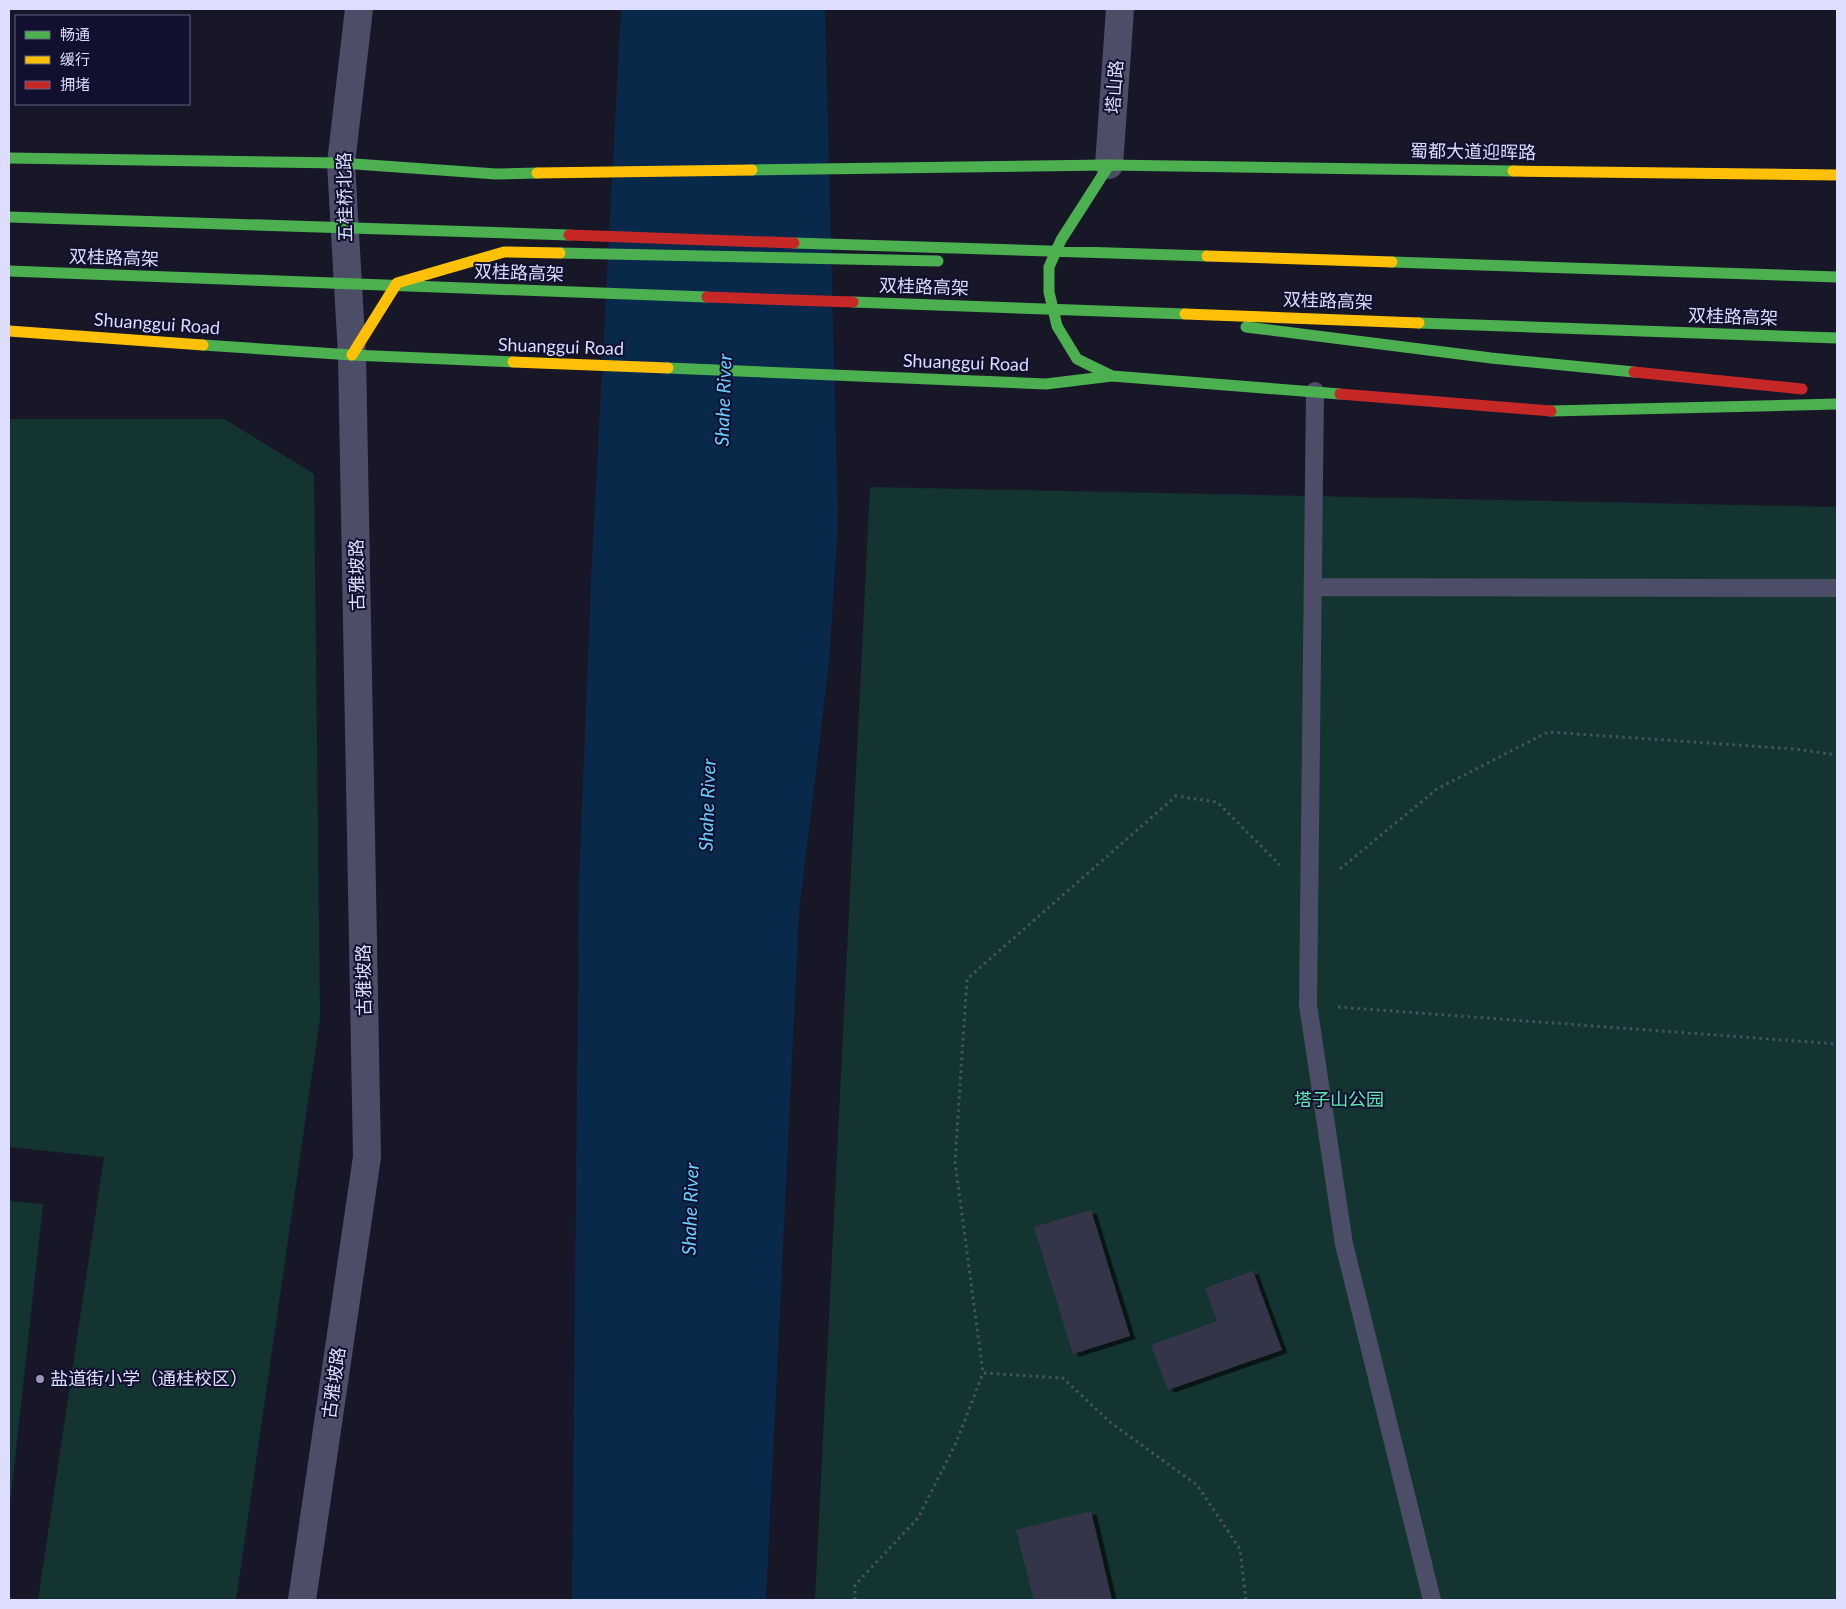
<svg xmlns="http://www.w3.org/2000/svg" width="1846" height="1609" font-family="Lato,'Noto Sans SC',sans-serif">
<defs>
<filter id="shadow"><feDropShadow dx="5.5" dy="3" stdDeviation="0" flood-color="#0009"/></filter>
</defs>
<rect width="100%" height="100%" fill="#171727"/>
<!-- green -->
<path fill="#143431" d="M 9,419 L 224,419 L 314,474 L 320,1019 L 236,1600 L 38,1600 L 104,1157 L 9,1147 Z
M 870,487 L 1837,507 L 1837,1600 L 815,1600 Z
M 9,1201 L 43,1204 L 9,1514 Z"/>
<!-- water -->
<path fill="#09294b" d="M 621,9 L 825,9 L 838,523 L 829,663 L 799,912 L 766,1600 L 572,1600 L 579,884 L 591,580 Z"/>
<!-- building -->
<path fill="#363648" filter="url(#shadow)" d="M 1091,1210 L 1130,1336 L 1073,1354 L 1034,1227 Z
M 1253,1271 L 1282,1350 L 1168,1390 L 1151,1345 L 1217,1321 L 1205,1288 Z
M 1091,1511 L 1112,1600 L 1034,1600 L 1016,1530 Z"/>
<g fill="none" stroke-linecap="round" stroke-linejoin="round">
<!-- path -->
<path stroke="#435462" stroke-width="3" stroke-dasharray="2.5 4" stroke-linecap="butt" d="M 1340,869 L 1437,789 L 1548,732 L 1795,749 L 1837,755
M 1338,1007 L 1837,1044
M 855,1600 L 855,1585 L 918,1518 L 956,1443 L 983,1373
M 1246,1600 L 1240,1549 L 1197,1485 L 1111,1423 L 1063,1378 L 983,1373 L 955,1162 L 967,979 L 1176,796 L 1217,802 L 1280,865"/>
<!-- lane -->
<path stroke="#4c4e68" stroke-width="18" d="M 1315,391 L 1308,1005 L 1344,1244 L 1432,1600
M 1313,587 L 1837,588"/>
<!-- street -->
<path stroke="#4c4e68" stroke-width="28" d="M 1109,165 L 1120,9
M 302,1600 L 367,1157 L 352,355 L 341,163 L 359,9"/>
<!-- fast -->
<path stroke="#4caf50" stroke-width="11" d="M 9,158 L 341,163 L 496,174 L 537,173
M 1109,165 L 1061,240 L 1049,267 L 1049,292 L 1057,326 L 1077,359 L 1112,376 L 1340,394
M 1109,165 L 1513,171
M 752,170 L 1109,165
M 9,217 L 569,235
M 794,243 L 1207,256
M 560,253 L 938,261
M 1392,262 L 1837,277
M 9,271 L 707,297
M 853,302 L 1185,314
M 1419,323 L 1837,338
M 1246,327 L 1491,358 L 1634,372
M 203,345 L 352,355 L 513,362
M 668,368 L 1046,384 L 1112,376
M 1551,411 L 1837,404"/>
<!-- slow -->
<path stroke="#ffc107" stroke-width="11" d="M 1513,171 L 1837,175
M 537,173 L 752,170
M 1207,256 L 1392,262
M 1185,314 L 1419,323
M 9,331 L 203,345
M 352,355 L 397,283 L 504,252 L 560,253
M 513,362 L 668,368"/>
<!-- jam -->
<path stroke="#c62828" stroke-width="11" d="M 569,235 L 794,243
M 707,297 L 853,302
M 1634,372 L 1802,389
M 1340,394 L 1551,411"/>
</g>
<!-- markers -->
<circle fill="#9898b3" stroke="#11102e" stroke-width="2" cx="40" cy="1379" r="5"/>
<g text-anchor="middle" stroke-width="4" stroke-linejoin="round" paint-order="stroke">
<!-- street labels -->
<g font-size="18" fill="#ddf" stroke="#11102e">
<text transform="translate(1115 87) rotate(-86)" y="6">塔山路</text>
<text transform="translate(1473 152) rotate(1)" y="6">蜀都大道迎晖路</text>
<text transform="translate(345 197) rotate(-91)" y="6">五桂桥北路</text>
<text transform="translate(114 258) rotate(2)" y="6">双桂路高架</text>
<text transform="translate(519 273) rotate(2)" y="6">双桂路高架</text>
<text transform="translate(924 287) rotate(2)" y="6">双桂路高架</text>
<text transform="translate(1328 301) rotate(2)" y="6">双桂路高架</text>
<text transform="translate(1733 317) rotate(2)" y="6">双桂路高架</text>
<text transform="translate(157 324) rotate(4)" y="6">Shuanggui Road</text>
<text transform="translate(561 347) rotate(2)" y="6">Shuanggui Road</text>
<text transform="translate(966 363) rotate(2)" y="6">Shuanggui Road</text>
<text transform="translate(357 575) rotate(-91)" y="6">古雅坡路</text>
<text transform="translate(364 980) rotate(-91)" y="6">古雅坡路</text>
<text transform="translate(334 1383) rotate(-82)" y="6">古雅坡路</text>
</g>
<!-- park labels -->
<g font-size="18" fill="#60e8b3" stroke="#11102e">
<text x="1339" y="1106">塔子山公园</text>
</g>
<!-- poi labels -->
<g font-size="18" fill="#ddf" stroke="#11102e" text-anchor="start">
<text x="50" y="1385">盐道街小学（通桂校区）</text>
</g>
<!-- water labels -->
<g font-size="19" font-style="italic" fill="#6bcfff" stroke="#11102e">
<text transform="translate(723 400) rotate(-88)" y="7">Shahe River</text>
<text transform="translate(707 805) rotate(-88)" y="7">Shahe River</text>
<text transform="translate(690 1209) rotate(-88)" y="7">Shahe River</text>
</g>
</g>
<!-- border -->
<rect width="1846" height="1609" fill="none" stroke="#ddddff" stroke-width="20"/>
<!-- legend -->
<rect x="15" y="15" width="175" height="90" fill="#11102e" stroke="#636282"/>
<rect x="25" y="31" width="25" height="8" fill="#4caf50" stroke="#636282"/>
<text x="60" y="40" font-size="15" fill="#ddddff">畅通</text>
<rect x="25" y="56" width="25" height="8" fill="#ffc107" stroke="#636282"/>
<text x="60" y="65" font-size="15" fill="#ddddff">缓行</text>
<rect x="25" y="81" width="25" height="8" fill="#c62828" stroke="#636282"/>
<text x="60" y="90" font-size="15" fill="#ddddff">拥堵</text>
</svg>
